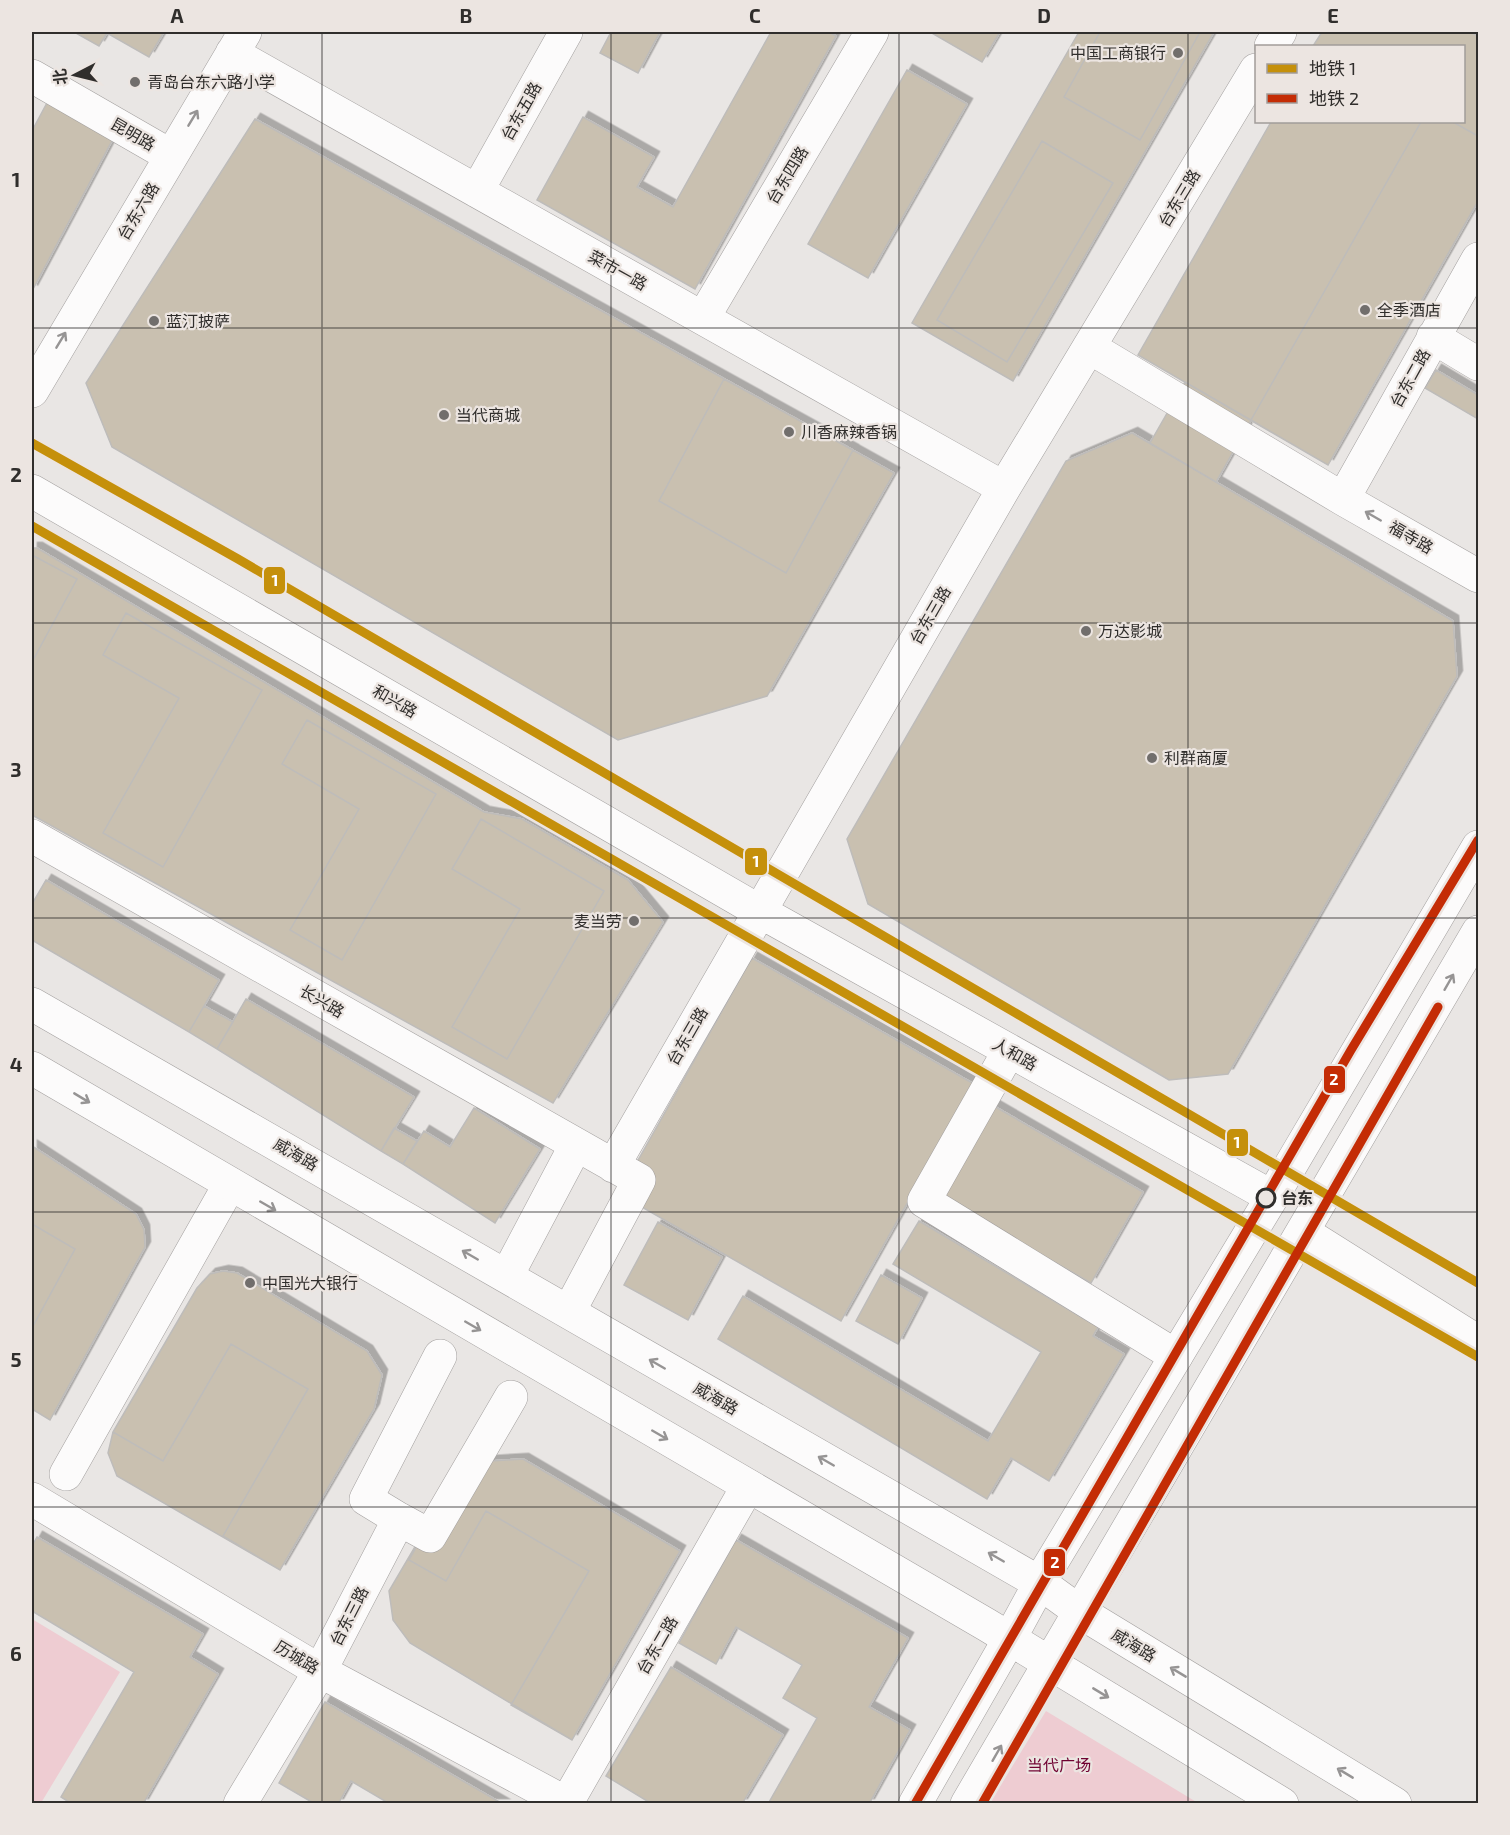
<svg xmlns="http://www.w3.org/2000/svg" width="1510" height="1835" font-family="'Exo 2','Noto Sans SC',sans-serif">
<defs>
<filter id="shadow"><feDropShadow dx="5.5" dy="-5.5" stdDeviation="0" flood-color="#0004"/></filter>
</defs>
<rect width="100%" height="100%" fill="#e9e6e4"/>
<!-- green -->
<path fill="#eeccd2" d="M 32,1619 L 120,1672 L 41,1803 L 32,1803 Z
M 1046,1711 L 1198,1803 L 990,1803 Z"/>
<!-- building -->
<path fill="#c9c0b0" stroke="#bebcba" stroke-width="1.5" filter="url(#shadow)" d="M 74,32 L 164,32 L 149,57 L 107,33 L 99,46 Z
M 611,32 L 660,32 L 638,73 L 600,53 Z
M 771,32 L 829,32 L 836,36 L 695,289 L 537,200 L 583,117 L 654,157 L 637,187 L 673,207 Z
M 930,32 L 1000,32 L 982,62 Z
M 1079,32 L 1214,32 L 1013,381 L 912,323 Z
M 1100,32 L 1200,32 L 1140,140 L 1064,97 Z
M 1322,32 L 1470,32 L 1478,36 L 1478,201 L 1328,465 L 1138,355 L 1271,122 L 1464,122 L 1464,46 L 1313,46 Z
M 907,70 L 967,104 L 868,278 L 808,244 Z
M 48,101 L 114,137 L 32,291 L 32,131 Z
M 255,119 L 894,473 L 767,696 L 618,740 L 112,447 L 86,383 Z
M 1421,122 L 1453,122 L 1478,136 L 1478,201 L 1328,465 L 1251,420 Z
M 1042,141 L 1113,183 L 1007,362 L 937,320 Z
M 1436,370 L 1478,395 L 1478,419 L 1425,388 Z
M 724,379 L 853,450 L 786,573 L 659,501 Z
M 1185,382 L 1251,420 L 1216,482 L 1150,443 Z
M 1132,433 L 1453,621 L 1457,676 L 1228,1074 L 1169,1080 L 868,904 L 847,839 L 1066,461 Z
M 32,548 L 37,548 L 484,812 L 522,819 L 628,880 L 663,922 L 553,1103 L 32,815 Z
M 32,555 L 77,579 L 32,662 Z
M 126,613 L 262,690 L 163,867 L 103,833 L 179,698 L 103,655 Z
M 307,720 L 436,794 L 342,960 L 290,930 L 359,809 L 282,764 Z
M 481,819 L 604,891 L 507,1059 L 452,1027 L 520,909 L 452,869 Z
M 46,880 L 219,980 L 189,1032 L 32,940 L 32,904 Z
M 752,958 L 974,1084 L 841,1321 L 619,1194 Z
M 246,999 L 414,1097 L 381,1151 L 217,1049 Z
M 204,1006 L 233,1022 L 217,1049 L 189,1032 Z
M 992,1105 L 1143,1192 L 1091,1283 L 939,1196 Z
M 474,1108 L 540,1149 L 495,1223 L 403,1164 L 424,1131 L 450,1147 Z
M 394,1128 L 417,1141 L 403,1164 L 381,1151 Z
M 32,1146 L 136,1214 L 144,1230 L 145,1247 L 50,1420 L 32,1409 Z
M 32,1146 L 136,1214 L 144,1230 L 145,1247 L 50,1420 L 32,1409 L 32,1328 L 75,1249 L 32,1224 Z
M 919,1221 L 1098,1327 L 1093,1336 L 1124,1354 L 1049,1481 L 1011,1458 L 987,1499 L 718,1339 L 743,1296 L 988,1441 L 1041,1352 L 893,1264 Z
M 658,1222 L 722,1257 L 688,1320 L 624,1285 Z
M 223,1271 L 237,1273 L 367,1351 L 382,1375 L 374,1409 L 280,1570 L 117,1476 L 108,1453 L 113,1432 L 197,1288 L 210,1274 Z
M 223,1271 L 237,1273 L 367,1351 L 382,1375 L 374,1409 L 280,1570 L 223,1536 L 308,1389 L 231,1344 L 163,1461 L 113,1432 L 197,1288 L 210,1274 Z
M 881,1275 L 922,1298 L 898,1344 L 856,1321 Z
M 523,1459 L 680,1551 L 572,1740 L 410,1643 L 393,1620 L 389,1591 L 456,1477 L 491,1461 Z
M 523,1459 L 680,1551 L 572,1740 L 511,1705 L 589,1571 L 486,1511 L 446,1581 L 409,1560 L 456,1477 L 491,1461 Z
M 37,1537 L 203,1634 L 190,1657 L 218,1674 L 143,1804 L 72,1804 L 61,1797 L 134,1672 L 32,1611 L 32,1546 Z
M 736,1540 L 908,1638 L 869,1707 L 910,1730 L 869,1804 L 768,1804 L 817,1718 L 783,1698 L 802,1665 L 736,1627 L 716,1664 L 679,1643 Z
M 671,1667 L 783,1735 L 742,1804 L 652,1804 L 606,1776 Z
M 325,1702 L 503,1804 L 390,1804 L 351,1781 L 338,1804 L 315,1804 L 279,1783 Z"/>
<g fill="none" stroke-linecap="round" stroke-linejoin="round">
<!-- minor casing -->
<g stroke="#a29f9e" stroke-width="34">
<path id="minor" d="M 1271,46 L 1280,32
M 232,53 L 1004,488
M 32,76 L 171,156
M 477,191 L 566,32
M 703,318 L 872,32
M 1433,337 L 1478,364
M 1089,347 L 1343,499 L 1478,576
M 32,391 L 245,32
M 32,491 L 759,911 L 1272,1197
M 1343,499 L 1478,259
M 32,836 L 639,1180 L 574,1302
M 1009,1051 L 924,1201 L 1176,1356
M 613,1166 L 1004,488 L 1256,70
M 1303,1232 L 1478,1342
M 512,1266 L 576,1145
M 440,1356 L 366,1499 L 399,1519 L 430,1536 L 511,1397
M 66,1474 L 230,1184
M 32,1499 L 320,1671 L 568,1804
M 240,1804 L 320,1671 L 399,1519
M 566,1804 L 748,1486"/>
</g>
<!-- major casing -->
<g stroke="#a29f9e" stroke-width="34">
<path id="major" d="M 32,1004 C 368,1195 703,1390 1040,1583 L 1080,1612 L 1395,1804
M 32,1068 L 987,1625 L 1282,1804
M 915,1804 L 1010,1638 L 1047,1570 L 1272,1197 L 1478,847
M 967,1804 L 1478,932"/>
</g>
<!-- minor -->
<use href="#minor" stroke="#fcfbfb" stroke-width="33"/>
<!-- major -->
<use href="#major" stroke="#fcfbfb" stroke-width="33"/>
<!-- metro-1 casing -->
<g stroke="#ece5e1" stroke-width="14">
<path id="metro-1" d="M 32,443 L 238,559 L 1478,1283
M 32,526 L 1478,1357"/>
</g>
<!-- metro-2 casing -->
<g stroke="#ece5e1" stroke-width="14">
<path id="metro-2" d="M 915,1804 L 1351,1050 L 1478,840
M 982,1804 L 1438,1007"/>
</g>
<!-- metro-1 -->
<use href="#metro-1" stroke="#c5900b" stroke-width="9"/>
<!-- metro-2 -->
<use href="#metro-2" stroke="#c42c05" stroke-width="9"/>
</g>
<!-- one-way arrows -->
<defs><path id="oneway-shaft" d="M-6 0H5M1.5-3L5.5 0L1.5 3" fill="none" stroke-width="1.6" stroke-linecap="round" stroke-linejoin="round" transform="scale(1.5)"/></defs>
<g stroke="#969494">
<use href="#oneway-shaft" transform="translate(193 118) rotate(-59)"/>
<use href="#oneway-shaft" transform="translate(61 340) rotate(-59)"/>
<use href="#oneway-shaft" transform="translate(1373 516) rotate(-150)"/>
<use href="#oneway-shaft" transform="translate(1449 982) rotate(-60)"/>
<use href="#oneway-shaft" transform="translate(82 1098) rotate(31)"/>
<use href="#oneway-shaft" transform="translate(268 1206) rotate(30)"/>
<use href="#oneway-shaft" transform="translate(470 1255) rotate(-150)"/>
<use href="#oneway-shaft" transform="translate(473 1326) rotate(30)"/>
<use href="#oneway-shaft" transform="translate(657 1364) rotate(-150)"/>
<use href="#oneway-shaft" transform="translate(660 1435) rotate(30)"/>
<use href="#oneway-shaft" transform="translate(826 1461) rotate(-150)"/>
<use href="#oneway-shaft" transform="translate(996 1557) rotate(-150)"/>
<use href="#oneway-shaft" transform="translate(1178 1672) rotate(-149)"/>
<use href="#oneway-shaft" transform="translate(1101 1693) rotate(31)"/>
<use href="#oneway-shaft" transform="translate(997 1753) rotate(-60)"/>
<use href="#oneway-shaft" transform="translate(1345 1773) rotate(-149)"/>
</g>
<!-- grid -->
<path fill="none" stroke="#302e2c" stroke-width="1.5" stroke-opacity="0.55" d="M 322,32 L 322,1804M 611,32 L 611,1804M 899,32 L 899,1804M 1188,32 L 1188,1804M 32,328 L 1478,328M 32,623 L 1478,623M 32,918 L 1478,918M 32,1212 L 1478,1212M 32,1507 L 1478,1507"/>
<!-- markers -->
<g fill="#716e6c" stroke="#ece5e1" stroke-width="2">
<circle cx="1178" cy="53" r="6"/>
<circle cx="135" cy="82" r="6"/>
<circle cx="1365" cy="310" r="6"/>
<circle cx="154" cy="321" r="6"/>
<circle cx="444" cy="415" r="6"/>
<circle cx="789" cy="432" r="6"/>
<circle cx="1086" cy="631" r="6"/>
<circle cx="1152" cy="758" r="6"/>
<circle cx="634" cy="921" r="6"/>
<circle cx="250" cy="1283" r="6"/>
</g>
<circle fill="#ece5e1" stroke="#302e2c" stroke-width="3" cx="1266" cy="1198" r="9"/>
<g text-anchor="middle" stroke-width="4.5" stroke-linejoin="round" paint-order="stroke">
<!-- poi labels -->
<g font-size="16" fill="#302e2c" stroke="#ece5e1" text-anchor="start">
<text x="1166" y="59" text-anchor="end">中国工商银行</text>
<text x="147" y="88">青岛台东六路小学</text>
<text x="1377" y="316">全季酒店</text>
<text x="166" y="327">蓝汀披萨</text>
<text x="456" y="421">当代商城</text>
<text x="801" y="438">川香麻辣香锅</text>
<text x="1098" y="637">万达影城</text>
<text x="1164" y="764">利群商厦</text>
<text x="622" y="927" text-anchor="end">麦当劳</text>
<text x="262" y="1289">中国光大银行</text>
</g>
<!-- street labels -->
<g font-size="16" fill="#302e2c" stroke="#ece5e1">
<text transform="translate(521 111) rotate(-61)" y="6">台东五路</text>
<text transform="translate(133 134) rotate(30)" y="6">昆明路</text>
<text transform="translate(787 175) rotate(-59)" y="6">台东四路</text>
<text transform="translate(1179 198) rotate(-59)" y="6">台东三路</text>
<text transform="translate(138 211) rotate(-59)" y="6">台东六路</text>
<text transform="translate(618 270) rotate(29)" y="6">菜市一路</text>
<text transform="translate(1410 378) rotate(-61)" y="6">台东二路</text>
<text transform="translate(1411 537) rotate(30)" y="6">福寺路</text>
<text transform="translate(930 615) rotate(-60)" y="6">台东三路</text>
<text transform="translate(395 701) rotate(30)" y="6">和兴路</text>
<text transform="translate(322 1001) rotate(30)" y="6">长兴路</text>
<text transform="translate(687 1036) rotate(-60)" y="6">台东三路</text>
<text transform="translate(1015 1054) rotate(29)" y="6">人和路</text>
<text transform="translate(296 1154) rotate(30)" y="6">威海路</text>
<text transform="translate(716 1398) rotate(30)" y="6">威海路</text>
<text transform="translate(349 1616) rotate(-63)" y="6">台东三路</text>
<text transform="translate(657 1645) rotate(-60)" y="6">台东二路</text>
<text transform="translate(1134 1645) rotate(31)" y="6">威海路</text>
<text transform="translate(297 1657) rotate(31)" y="6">历城路</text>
</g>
<!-- stop labels -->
<g font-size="16" font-weight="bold" fill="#302e2c" stroke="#ece5e1" text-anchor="start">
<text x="1281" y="1204">台东</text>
</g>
<!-- park labels -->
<g font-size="16" fill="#700232" stroke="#ece5e1">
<text x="1059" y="1771">当代广场</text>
</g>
</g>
<g stroke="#ece5e1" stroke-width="2">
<rect x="263" y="566" width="23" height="29" rx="6" fill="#c5900b"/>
<rect x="744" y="847" width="24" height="29" rx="6" fill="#c5900b"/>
<rect x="1323" y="1065" width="23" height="29" rx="6" fill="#c42c05"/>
<rect x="1226" y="1128" width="23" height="29" rx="6" fill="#c5900b"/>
<rect x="1043" y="1548" width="23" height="29" rx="6" fill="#c42c05"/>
</g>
<g font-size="16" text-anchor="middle" font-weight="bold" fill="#fff">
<text x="275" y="586">1</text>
<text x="756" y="867">1</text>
<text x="1334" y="1085">2</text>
<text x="1237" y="1148">1</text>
<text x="1055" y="1568">2</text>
</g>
<!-- border -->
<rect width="1510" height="1835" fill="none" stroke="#ece5e1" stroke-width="66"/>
<!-- legend -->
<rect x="1255" y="45" width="210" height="78" fill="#ece5e1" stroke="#a19c99" stroke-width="1.5"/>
<rect x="1267" y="64" width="30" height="9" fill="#c5900b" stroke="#a19c99" stroke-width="1.5"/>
<text x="1309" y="75" font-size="18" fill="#302e2c">地铁 1</text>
<rect x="1267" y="94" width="30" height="9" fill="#c42c05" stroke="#a19c99" stroke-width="1.5"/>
<text x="1309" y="105" font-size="18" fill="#302e2c">地铁 2</text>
<!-- north arrow -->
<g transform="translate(75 75) rotate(263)" stroke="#ece5e1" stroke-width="4.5" paint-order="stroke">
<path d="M0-4.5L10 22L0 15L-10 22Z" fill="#302e2c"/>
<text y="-9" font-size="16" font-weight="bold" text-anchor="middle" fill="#302e2c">北</text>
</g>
<rect x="33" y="33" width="1444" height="1769" fill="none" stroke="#302e2c" stroke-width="2"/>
<g font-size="20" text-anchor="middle" font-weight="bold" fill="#302e2c">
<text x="177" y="23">A</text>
<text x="466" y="23">B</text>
<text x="755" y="23">C</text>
<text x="1044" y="23">D</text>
<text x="1333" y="23">E</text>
<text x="16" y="187">1</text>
<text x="16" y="482">2</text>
<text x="16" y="777">3</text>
<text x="16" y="1072">4</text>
<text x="16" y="1367">5</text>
<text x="16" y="1661">6</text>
</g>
</svg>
